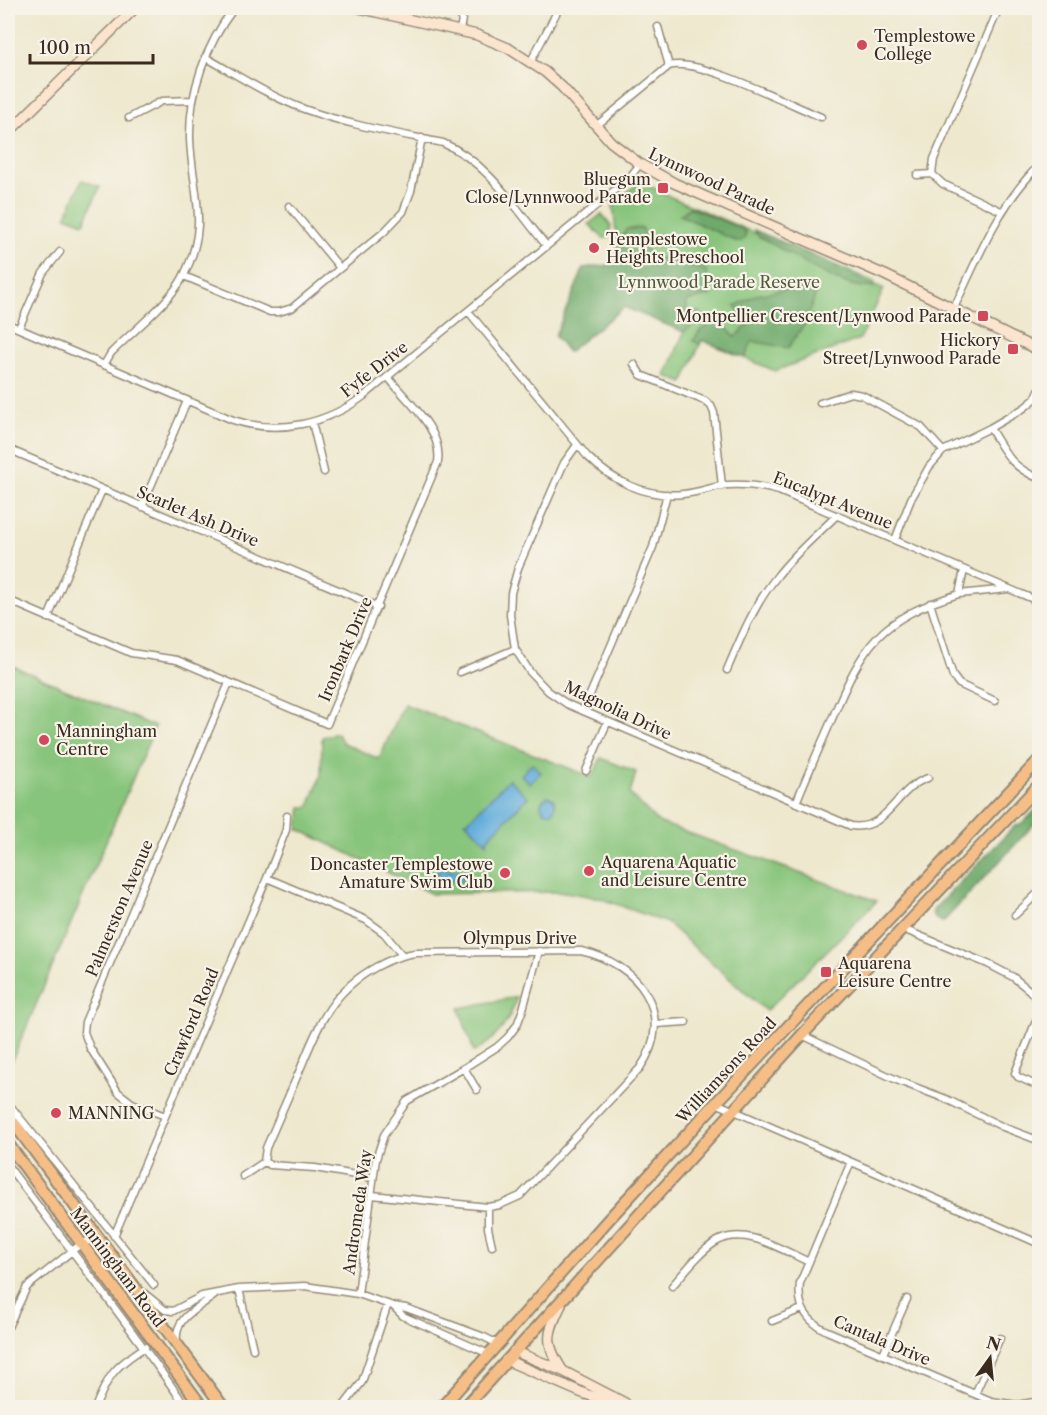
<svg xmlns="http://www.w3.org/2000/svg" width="1047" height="1415" font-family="'Libre Caslon Text',serif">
<rect width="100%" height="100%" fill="#f7f3e8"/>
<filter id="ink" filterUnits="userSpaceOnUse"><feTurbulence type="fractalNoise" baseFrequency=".0167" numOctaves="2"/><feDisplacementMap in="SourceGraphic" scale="12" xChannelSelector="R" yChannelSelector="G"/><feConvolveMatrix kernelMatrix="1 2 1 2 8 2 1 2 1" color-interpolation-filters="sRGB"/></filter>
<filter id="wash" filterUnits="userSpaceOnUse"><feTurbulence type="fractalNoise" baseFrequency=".008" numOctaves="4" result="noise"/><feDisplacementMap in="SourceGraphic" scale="24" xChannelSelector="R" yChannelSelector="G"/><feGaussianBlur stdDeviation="1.35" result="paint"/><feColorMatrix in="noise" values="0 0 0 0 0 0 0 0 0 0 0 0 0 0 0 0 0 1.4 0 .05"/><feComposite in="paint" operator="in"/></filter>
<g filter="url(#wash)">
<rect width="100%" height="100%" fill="#eee8ce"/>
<!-- green -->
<path fill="#88c57b" stroke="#62784c" stroke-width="1.5" d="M 82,180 L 100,187 L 84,223 L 66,216 Z
M 638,183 L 644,183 L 671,197 L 884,289 L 860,339 L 775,371 L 702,340 L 683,383 L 666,376 L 684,332 L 624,307 L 568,352 L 555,336 L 584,268 L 619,264 L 613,204 Z
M 602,214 L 611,226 L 609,238 L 603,238 L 589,224 Z
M 8,664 L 155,727 L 8,1070 Z
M 404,704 L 592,777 L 601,758 L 636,772 L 630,794 L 658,822 L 877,901 L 766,1011 L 667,923 L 600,898 L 565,892 L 432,894 L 298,829 L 301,807 L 309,807 L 321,775 L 322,737 L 337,733 L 343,743 L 379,759 Z
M 517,997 C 509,1023 497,1039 474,1052 L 459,1008 Z"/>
<!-- forest -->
<path fill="#6eaa6b" stroke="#546a44" stroke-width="1.5" d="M 690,207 L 743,229 L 746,233 L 744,239 L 741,241 L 736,241 L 680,215 Z
M 643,228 L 647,254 L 706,270 L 711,295 L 687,301 L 687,312 L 699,312 L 701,319 L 684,332 L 624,307 L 568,352 L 555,336 L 584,268 L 619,264 L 616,238 L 620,238 L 627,229 Z
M 754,230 L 874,282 L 876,286 C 845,295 787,250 758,236 Z
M 792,288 L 817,290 L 806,322 L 788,348 L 752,341 L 745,358 L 702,340 L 700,344 L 693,341 L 700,331 L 718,318 L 735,337 L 749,324 L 735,306 L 756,295 Z
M 1039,806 L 1039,819 L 943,922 L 934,918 L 932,913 L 934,909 L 1015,826 L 1024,822 Z"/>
<!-- water -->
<path fill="#64aedc" stroke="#506c7d" stroke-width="1.5" d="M 532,764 L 541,772 L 530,783 L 521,775 Z
M 509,779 L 528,797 L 487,839 L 487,843 L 465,821 L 468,821 Z
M 548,796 L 554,799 L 555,805 L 553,813 L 544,811 L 541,806 L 542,801 Z
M 443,859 L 447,862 L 445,870 L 466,872 L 462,881 L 443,881 L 438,875 L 438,863 Z"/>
</g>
<g filter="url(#ink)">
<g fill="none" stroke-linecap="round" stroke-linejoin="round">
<!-- minor casing -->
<g stroke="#948976" stroke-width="9">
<path id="minor" d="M 658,27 L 669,66
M 460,30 L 464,8
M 205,57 C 237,75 269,96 304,109 C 348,125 396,133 443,143 C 488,162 516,209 546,245
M 531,61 L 559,8
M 129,118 L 162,101 L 193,100
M 596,126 L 669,66 C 698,57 789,104 821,117
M 932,174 L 934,159 L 999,8
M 917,175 L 932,174 L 943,184 L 1001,211
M 289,206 L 340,268
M 184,276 L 270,312 L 279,312 L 292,308 L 384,232 L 403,212 L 411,191 L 422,138
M 953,310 C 980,254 996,209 1040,164
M 468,311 L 587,456 C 612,481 646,498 683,494 C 695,493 707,489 719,486 C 739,483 761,486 779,491 L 1040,602
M 8,324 L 233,420 C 279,435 326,424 364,396 L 603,200 L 630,177 L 640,164
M 19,328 L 43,273 L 60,252
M 634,364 L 641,375 L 705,401 L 711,406 L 714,413 L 722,486
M 104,365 L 111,353 C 131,333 171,301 183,277 C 211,223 192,193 190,139 C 189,91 206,45 234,8
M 820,403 L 851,393 L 862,395 L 921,427 L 943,451
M 312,422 L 324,472
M 990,428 C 1006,454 1010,466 1040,479
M 577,445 L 564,463 L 518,568 L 511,593 L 510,615 L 515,649 L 530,672 L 548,691 L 567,704 L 851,826 C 889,831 895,788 928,778
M 8,449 L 378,607
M 142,507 L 187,401
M 895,540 L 911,499 L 929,467 L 943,451 L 990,428 L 1024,408 L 1035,399 L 1040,388
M 964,570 L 959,594 L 1008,589
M 8,600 L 131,653 L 177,660 L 327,724 L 438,462 C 443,428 406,401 388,377
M 930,603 L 953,676 L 959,684 L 995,701
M 48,618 L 102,490
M 727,670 C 741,637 755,603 778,575 C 795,553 817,535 837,515
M 460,672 L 515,649
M 583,711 L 653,547 L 667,494
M 586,771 L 607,723
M 796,803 C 807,775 820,747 832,719 C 863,645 879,618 959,594
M 267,878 L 366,920 L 384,933 L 402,955
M 1015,915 L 1040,891
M 903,929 L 988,964 L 1013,977 L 1029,990 L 1040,1002
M 1040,1011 L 1015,1073 L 1018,1077 L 1040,1087
M 656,1024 L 686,1022
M 802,1035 L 899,1081 L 946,1099 L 1003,1127 L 1040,1141
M 464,1068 L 477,1090
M 8,1103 L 154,1285
M 716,1103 L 1040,1244
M 165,1116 L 132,1103 L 118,1092 L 90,1048 L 84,1032 L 85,1022 L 229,683
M 264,1162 L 270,1165 L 315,1168 L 373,1178
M 851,1162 L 800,1283 C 797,1306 806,1321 827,1331 L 991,1401 L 1017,1405 L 1040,1401
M 8,1166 C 68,1246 129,1325 187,1408
M 243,1176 L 264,1162 L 266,1148 C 277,1123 288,1097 299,1072 C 318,1027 330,992 376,967 C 389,960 400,955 415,953 L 581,951 C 637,963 678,1013 640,1068 L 520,1196 L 500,1205 L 488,1207 L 372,1195
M 488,1207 L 488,1228 L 492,1246
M 114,1236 L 267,878 L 286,830 L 287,816
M 672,1286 C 685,1272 699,1252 716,1242 C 744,1225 782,1250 809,1262
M 239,1289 L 253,1349
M 144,1293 L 165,1310 L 173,1311 L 202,1296 L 239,1289 L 305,1286 L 358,1294 L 393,1306 L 406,1308 L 484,1337 L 498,1344
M 358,1294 L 376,1159 L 384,1135 L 407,1101 L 464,1068 L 497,1047 L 508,1037 L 517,1025 L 523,1009 L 539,951
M 394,1307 L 403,1316 L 489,1354
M 772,1321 L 802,1309
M 8,1327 L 27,1287 L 82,1243 L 99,1238
M 177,1341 C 174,1317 199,1308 215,1295
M 883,1354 L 907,1299
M 975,1394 L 1000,1338
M 95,1408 C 109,1374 114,1367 145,1347
M 342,1408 L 362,1382 L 388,1304"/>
</g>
<!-- secondary casing -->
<g stroke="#948976" stroke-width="12">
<path id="secondary" d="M 359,8 L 477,35 L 508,48 L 545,72 L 562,87 L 611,142 L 640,164 L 674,183 L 885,275 L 1040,351
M 8,133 L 135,8
M 561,1305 C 547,1334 544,1343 563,1371
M 514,1351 L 563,1371 L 625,1403
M 506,1360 L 585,1394 L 632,1408"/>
</g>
<!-- primary casing -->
<g stroke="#948976" stroke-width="14">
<path id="primary" d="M 8,1115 L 224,1408
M 8,1144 L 203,1408
M 441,1408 L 608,1220 L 716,1103 L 1040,759
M 464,1408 L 802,1035 L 1040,784"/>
</g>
<!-- minor -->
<use href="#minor" stroke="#fff" stroke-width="6"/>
<!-- secondary -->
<use href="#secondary" stroke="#fbe5cf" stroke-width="9"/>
<!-- primary -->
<use href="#primary" stroke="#f6be87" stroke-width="10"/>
</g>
</g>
<!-- markers -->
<g fill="#d1495b" stroke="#f7f3e8" stroke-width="2">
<circle cx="862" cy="45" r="6"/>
<rect x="657" y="182" width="12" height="12" rx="3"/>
<circle cx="594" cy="248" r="6"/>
<rect x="977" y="310" width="12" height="12" rx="3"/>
<rect x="1007" y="343" width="12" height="12" rx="3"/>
<circle cx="44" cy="740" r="6"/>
<circle cx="589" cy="871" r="6"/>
<circle cx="505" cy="873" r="6"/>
<rect x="820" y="966" width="12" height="12" rx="3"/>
<circle cx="56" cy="1113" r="6"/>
</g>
<g text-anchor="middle" stroke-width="4.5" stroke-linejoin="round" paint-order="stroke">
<!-- poi labels -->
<g font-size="16" fill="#3b2a1e" stroke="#f7f3e8" text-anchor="start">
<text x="874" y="42">Templestowe<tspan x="874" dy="18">College</tspan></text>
<text x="651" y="185" text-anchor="end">Bluegum<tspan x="651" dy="18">Close/Lynnwood Parade</tspan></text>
<text x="606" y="245">Templestowe<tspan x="606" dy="18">Heights Preschool</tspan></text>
<text x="971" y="322" text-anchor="end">Montpellier Crescent/Lynwood Parade</text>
<text x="1001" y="346" text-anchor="end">Hickory<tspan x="1001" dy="18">Street/Lynwood Parade</tspan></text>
<text x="56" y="737">Manningham<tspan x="56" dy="18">Centre</tspan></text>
<text x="601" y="868">Aquarena Aquatic<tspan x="601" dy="18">and Leisure Centre</tspan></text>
<text x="493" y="870" text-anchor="end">Doncaster Templestowe<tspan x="493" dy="18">Amature Swim Club</tspan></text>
<text x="838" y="969">Aquarena<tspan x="838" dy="18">Leisure Centre</tspan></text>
<text x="68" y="1119">MANNING</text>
</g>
<!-- street labels -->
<g font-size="16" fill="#3b2a1e" stroke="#f7f3e8">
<text transform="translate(712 181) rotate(25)" y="6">Lynnwood Parade</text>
<text transform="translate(374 369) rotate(-38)" y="6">Fyfe Drive</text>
<text transform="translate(833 500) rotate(22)" y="6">Eucalypt Avenue</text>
<text transform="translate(198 516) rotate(23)" y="6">Scarlet Ash Drive</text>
<text transform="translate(345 649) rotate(-67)" y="6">Ironbark Drive</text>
<text transform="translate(618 710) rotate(25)" y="6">Magnolia Drive</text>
<text transform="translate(119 908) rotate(-67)" y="6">Palmerston Avenue</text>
<text x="520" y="944">Olympus Drive</text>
<text transform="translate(191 1022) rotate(-67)" y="6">Crawford Road</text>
<text transform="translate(726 1070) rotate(-47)" y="6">Williamsons Road</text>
<text transform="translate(357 1212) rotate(-82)" y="6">Andromeda Way</text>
<text transform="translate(118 1267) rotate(53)" y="6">Manningham Road</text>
<text transform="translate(882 1340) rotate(23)" y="6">Cantala Drive</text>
</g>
<!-- park labels -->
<g font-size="16" fill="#52583a" stroke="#f7f3e8">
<text x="719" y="288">Lynnwood Parade Reserve</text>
</g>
</g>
<!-- margin -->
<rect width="1047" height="1415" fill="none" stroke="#f7f3e8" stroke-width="30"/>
<!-- north arrow -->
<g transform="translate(990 1358) rotate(15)" stroke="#f7f3e8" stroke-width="4.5" paint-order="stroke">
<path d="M0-4.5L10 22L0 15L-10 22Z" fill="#3b2a1e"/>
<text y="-9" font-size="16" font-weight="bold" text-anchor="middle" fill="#3b2a1e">N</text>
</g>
<!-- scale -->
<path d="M30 54v9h123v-9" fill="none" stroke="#3b2a1e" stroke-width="3"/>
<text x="39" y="54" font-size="18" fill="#3b2a1e" stroke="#f7f3e8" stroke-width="4.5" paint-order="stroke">100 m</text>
</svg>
